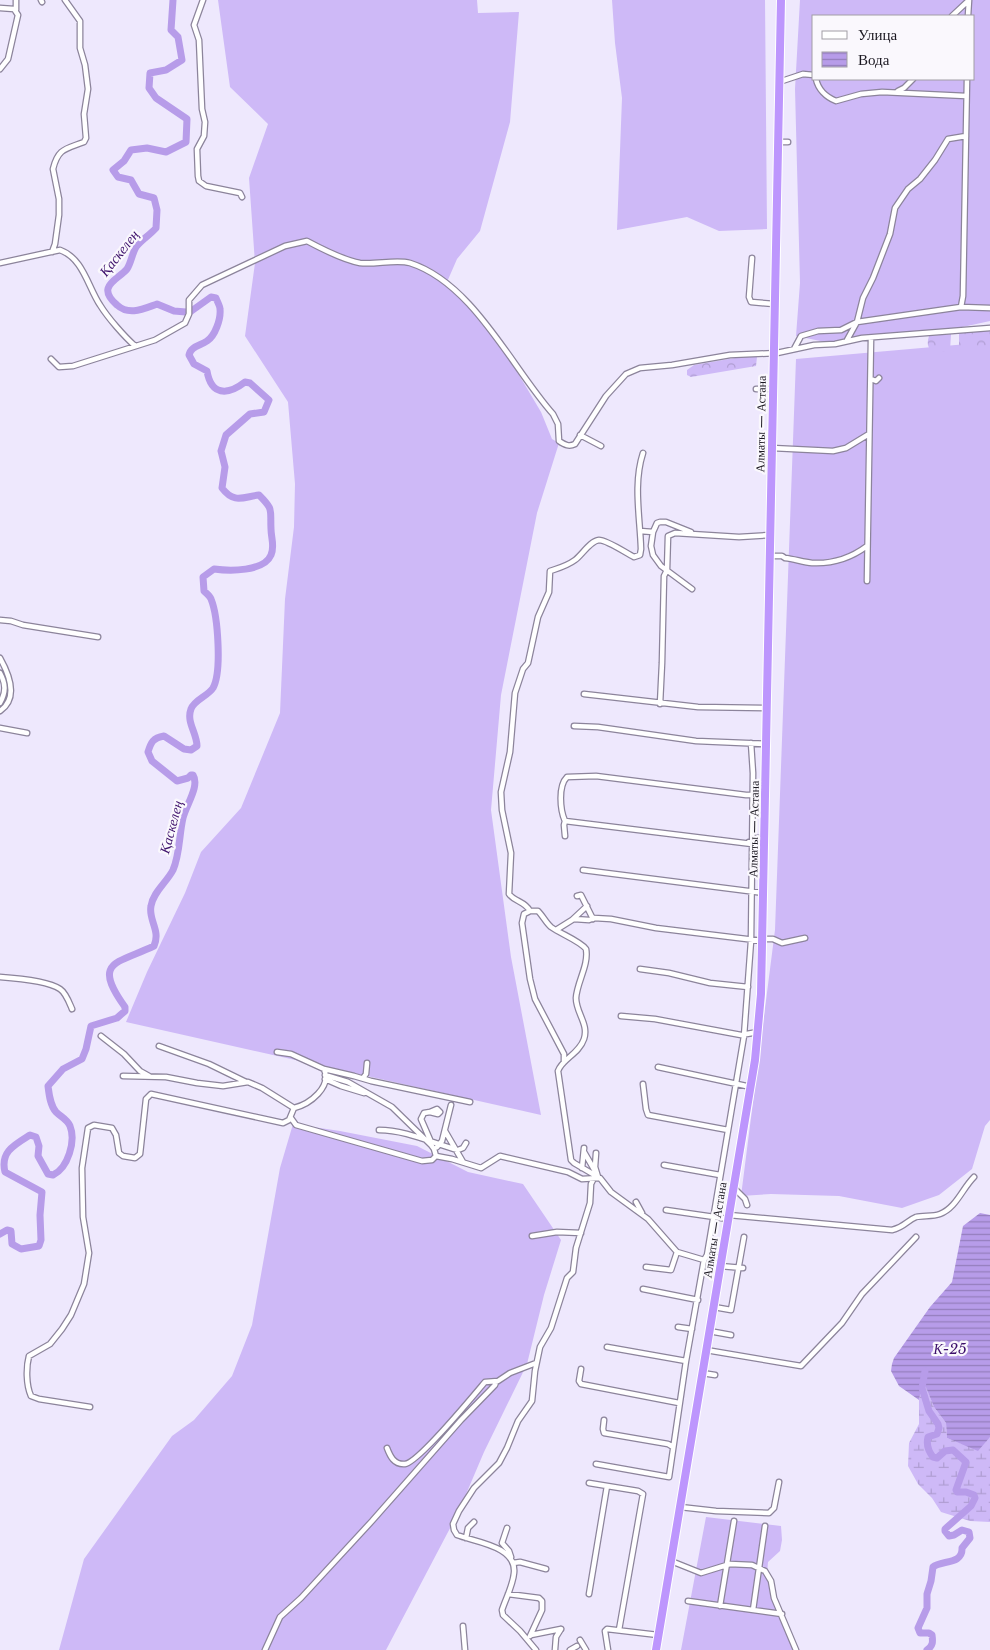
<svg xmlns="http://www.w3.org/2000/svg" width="990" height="1650" font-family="'Libre Baskerville',serif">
<defs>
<pattern id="forest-crowns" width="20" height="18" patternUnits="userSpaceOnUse" patternTransform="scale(1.25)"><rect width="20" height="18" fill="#ceb9f7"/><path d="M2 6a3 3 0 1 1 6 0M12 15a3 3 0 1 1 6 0" fill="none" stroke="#b09ed3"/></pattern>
<pattern id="wetland-marsh" width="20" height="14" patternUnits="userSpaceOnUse" patternTransform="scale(1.25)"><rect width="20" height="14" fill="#ceb9f7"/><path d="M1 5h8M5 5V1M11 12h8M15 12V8" fill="none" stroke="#b09ed3"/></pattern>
<pattern id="water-rules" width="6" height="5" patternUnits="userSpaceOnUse" patternTransform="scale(1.25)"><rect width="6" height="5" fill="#b79ce9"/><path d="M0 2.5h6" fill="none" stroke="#947ebc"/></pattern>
</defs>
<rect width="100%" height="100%" fill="#eee8fd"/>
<!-- grass -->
<path fill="#ceb9f7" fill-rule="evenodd" d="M 218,0 L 477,0 L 478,13 L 519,12 L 510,122 L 480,231 L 457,259 L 447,282 L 487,325 L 522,372 L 519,375 L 541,412 L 552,439 L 559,443 L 537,513 L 501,695 L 491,810 L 511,957 L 541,1115 L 126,1022 L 147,972 L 185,893 L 201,852 L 241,808 L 280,713 L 285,599 L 294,527 L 295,484 L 288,402 L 245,336 L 255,263 L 249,178 L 268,124 L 230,87 Z
M 612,0 L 765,0 L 767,229 L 719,231 L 687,217 L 617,230 L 622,98 L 615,43 Z
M 800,0 L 990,0 L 990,321 L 958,328 L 835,344 L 796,336 L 800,283 L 795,89 ZM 814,16 L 974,16 L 974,79 L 814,79 Z
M 990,342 L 990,1120 L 985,1126 L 972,1169 L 939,1195 L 902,1208 L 839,1196 L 771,1194 L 741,1196 L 775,930 L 796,359 Z
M 293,1124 L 340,1131 L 417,1146 L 468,1172 L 523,1184 L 561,1240 L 544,1295 L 527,1364 L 484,1452 L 458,1513 L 386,1650 L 59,1650 L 84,1559 L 172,1436 L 194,1420 L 232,1376 L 252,1325 L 280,1168 Z
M 706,1517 L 781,1526 L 782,1540 L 780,1551 L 768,1562 L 767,1574 L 793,1650 L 681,1650 Z"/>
<!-- forest -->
<path fill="url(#forest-crowns)" d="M 990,330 L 990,345 L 959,349 L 959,333 Z
M 951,334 L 950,351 L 932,352 C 927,347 927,342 929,336 Z
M 752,355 L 757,357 L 756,366 L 691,377 L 687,375 L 687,370 L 694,365 Z"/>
<!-- wetland -->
<path fill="url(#wetland-marsh)" d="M 923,1379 L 934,1407 L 946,1423 L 947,1438 L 962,1444 L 990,1437 L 990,1522 L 970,1521 L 941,1512 L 932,1498 L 918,1484 L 908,1466 L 909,1443 L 919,1424 L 919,1400 Z"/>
<!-- water -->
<path fill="url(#water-rules)" d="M 980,1213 L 990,1215 L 990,1437 L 978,1451 L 947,1438 L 946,1423 L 934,1407 L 923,1380 L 919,1400 L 899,1386 L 891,1371 L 892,1364 L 894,1358 L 930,1307 L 952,1282 L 963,1226 Z"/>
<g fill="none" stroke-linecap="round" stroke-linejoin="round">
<!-- river -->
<path stroke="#b79ce9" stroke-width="7" d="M 173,0 L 171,30 L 178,37 L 182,60 L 166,70 L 150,73 L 149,88 L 156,98 L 187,119 L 186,142 L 166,152 L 147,148 L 131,150 L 124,161 L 113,170 L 118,177 L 131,180 L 139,194 L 154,198 L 157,210 L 156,228 C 150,235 141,240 136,247 C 132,254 131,263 127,269 C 118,280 95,286 117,305 C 129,316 143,309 157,304 L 174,311 L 186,312
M 0,1234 L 7,1230 L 11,1231 L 12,1244 L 21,1249 L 39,1246 L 41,1240 L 40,1215 L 42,1192 L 5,1172 C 0,1152 14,1145 30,1135 L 36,1137 L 39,1146 L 38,1156 L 48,1174 L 53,1175 C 68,1168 76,1141 70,1126 C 67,1119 61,1117 56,1112 C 50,1105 49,1094 48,1086 L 63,1069 L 82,1059 L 86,1049 L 91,1026 L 117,1018 L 125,1011 L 125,1007 C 92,961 116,964 154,946 C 161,930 148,920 151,906 C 153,892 167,882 173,870 C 180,854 179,835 183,818 C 186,805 200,786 193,775 L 191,775 L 188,778 L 177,781 L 152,761 L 148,752 C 151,742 153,738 164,736 L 184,749 L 191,750 L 197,746 C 197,733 186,722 191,709 C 194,700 208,696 213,688 C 222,672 218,616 211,599 C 210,596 207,594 204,591 L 203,577 L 214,569 C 229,571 264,572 271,555 C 275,546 271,538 271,529 C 270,509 274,510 259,495 C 243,497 234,504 222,488 L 225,467 L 221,451 L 226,435 L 250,414 L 264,412 L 269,400 L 250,383 L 245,382 C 227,396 211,395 207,371 L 194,364 L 189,355 C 191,346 200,346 207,341 C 215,336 221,319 220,309 C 220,306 217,301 216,298 L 211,297 L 190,312
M 925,1371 L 922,1388 L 929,1411 L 938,1424 L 939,1428 L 937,1434 L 928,1437 C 926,1445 929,1452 933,1457 L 937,1458 L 945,1451 L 953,1450 L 966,1462 L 956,1490 L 957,1492 L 966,1492 L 974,1495 L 975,1498 L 971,1506 L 945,1529 L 945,1531 L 949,1536 L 954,1535 L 962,1530 L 969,1532 L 970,1538 L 962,1548 C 963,1565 941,1560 933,1567 L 931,1581 L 927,1594 L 927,1608 L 918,1628 L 920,1633 L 929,1633 L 932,1635 C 933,1642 933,1646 927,1650"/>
<!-- street casing -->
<g stroke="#8c849b" stroke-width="7">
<path id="street" d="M 41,0 L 42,2
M 203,0 L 194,25 L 199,40 L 202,109 L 205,122 L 204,136 L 197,149 L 198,176 L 199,181 L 206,186 L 240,193 L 242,197
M 0,8 L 14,9 L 18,15 L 8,59 L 0,69
M 16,10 L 16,0
M 952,16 L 968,1
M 968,16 L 969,0
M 816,79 C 818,89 826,97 836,101 L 861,94 L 882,92 L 966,96
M 779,82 L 803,74 L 814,75
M 898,91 L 904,88 L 913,79
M 778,142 L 788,142
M 52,252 L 55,244 L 59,215 L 59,199 L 53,169 C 58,148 66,149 84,142 L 86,138 L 84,114 L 88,89 L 85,65 L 80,48 L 80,21 L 65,0
M 752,258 L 749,297 L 751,302 L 774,304
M 0,263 L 60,250 C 83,258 88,287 100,305 C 108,318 124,336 135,346
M 961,307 L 963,296 L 967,79
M 847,340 L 857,322 L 863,298 L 873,278 L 890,234 L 895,208 L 908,189 L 920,179 L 935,160 L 948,139 L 966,136
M 794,349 L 801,336 L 818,331 L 841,330 L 857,322 L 961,307 L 990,308
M 51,359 L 59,367 L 73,366 L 155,340 L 185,323 L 189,314 L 189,300 L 202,285 L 285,246 L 307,241 C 322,249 344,260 360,263 C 375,265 396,259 410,263 C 473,283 512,368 553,414 L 558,424 L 559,441 C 565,445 569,447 575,444 L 606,396 L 626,374 L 640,368 L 672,365 L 730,355 L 777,353 L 814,345 L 835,344 L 862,338 L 990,328
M 871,379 L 876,381 L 879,378
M 756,389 L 773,389
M 580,435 L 601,446
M 772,448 L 833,451 L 846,448 L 869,434
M 640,531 L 653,532
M 691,532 L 666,522 L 660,522 L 657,523 L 653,532 L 651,546 L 653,555 L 661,566 L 692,589
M 770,556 L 782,556 L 785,558 C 794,559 803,562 812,563 C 832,564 851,558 867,546
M 867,581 L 871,338
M 0,620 L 11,621 L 23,625 L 98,637
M 0,658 C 9,674 19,698 0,711
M 0,673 C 6,684 6,692 0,703
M 584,694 L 698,707 L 767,708
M 660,704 L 662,663 L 664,576 L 667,570 L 668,536 L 675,533 L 739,537 L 770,535
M 574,726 L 598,727 L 696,741 L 767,744
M 0,728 L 27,733
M 565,836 L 564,825 L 565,821
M 749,842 L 757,838 L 765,838
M 752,844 L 565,821 C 560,810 558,786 567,777 L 596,776 L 746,795 L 766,795
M 583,870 L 764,893
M 577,896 L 581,895 L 593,919
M 530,911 C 525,901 515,902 509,894 L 511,853 L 502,810 L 501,792 L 510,752 L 515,693 L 523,669 L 528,663 L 538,617 L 549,592 L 550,571 C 559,568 567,566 575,560 C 582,555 590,541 599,540 C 607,540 626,553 634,557 L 640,555 L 641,549 C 640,517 633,484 643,453
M 574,919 L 589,920 L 594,918 L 611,919 L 656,928 L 763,941
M 556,930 L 572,920 L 587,906
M 763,939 L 773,939 L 782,943 L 805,938
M 640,969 L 669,973 L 710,983 L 748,987
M 0,977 C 14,978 48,981 60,989 C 66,993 69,1002 72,1009
M 621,1016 L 655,1019 L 741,1035 L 758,1032
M 101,1036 L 124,1054 L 140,1071 L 149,1076
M 159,1046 L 209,1064 L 246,1082
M 564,1062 L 564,1054 L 535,999 L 530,979 L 522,923 L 524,914 L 530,911 L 538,911 C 543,916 546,923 551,927 C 561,934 580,941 586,949 C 589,965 577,982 576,998 C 576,1013 589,1024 584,1039 C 579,1054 562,1059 558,1071 L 571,1160 L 574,1163 L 598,1177
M 658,1067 L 751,1087
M 324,1069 L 354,1076 L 371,1081 L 470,1102
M 325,1075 L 348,1082 L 392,1107 L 431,1145 L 434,1149 L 436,1156
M 123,1076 L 166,1077 L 197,1083 L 223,1086 L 248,1082 L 262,1088 L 294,1108 C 310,1104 332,1087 324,1069 L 291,1054 L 277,1052
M 363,1078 L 366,1074 L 367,1063
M 325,1079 L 341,1086 L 364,1093
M 643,1084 L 646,1109 L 648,1115 L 728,1130
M 430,1112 L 437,1109 L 440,1112 L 438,1114 L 430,1112 L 424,1113 L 421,1119 L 431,1142
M 291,1118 L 296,1125 L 422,1161 L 432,1160 L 436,1156 L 452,1159 L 481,1168 L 500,1156 L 568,1172 L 582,1179 L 600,1178 L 611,1192 L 648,1219 L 677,1252 L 704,1260
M 379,1130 C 406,1130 432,1143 458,1150 L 463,1148 L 466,1143
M 445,1131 L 463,1162
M 437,1147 L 442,1141 L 451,1105
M 584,1152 L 595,1171
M 596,1153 L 595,1167 L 598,1177
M 664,1165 L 720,1175
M 582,1168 L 584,1148
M 734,1188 L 745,1199 L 747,1205
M 636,1202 L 642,1213
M 666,1210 L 728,1219
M 729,1215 L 892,1230 C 905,1227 906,1221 916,1217 C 923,1215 932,1217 940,1214 C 956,1208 962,1189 974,1177
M 532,1236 L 557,1232 L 581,1233
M 707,1255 L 722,1259
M 720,1266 L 743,1268
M 646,1267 L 671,1270 L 677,1252
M 643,1289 L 698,1300
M 714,1307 L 731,1310 L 744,1237
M 678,1327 L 692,1329
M 709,1331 L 731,1335
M 607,1347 L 686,1361
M 706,1350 L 801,1366 L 842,1323 L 862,1294 L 916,1237
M 581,1369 L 579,1381 L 581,1384 L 679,1403
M 702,1373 L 715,1375
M 90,1407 L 39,1399 L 31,1396 C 26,1385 26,1367 29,1356 L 50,1344 L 62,1329 L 71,1315 L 84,1284 L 89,1253 L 83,1217 L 82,1168 L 88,1128 L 94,1125 L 112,1128 L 116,1135 L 119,1153 L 123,1156 L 135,1158 L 140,1154 L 146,1099 L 151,1094 L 283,1123 L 289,1120 L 294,1108
M 604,1420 L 603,1429 L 604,1433 L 668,1444 L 673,1447
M 387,1448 C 390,1456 394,1465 405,1464 C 418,1463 474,1395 485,1382 L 498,1381 L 510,1373 L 536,1363
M 596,1464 L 669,1477 L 686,1361 L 704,1260 L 707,1255 L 744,1036 L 751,941 L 753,773 L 751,743
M 589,1483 L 638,1491 L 643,1494 L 619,1630
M 680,1507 L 716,1511 L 769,1513 L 774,1508 L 779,1482
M 507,1528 L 502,1543 L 509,1551 L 511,1557
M 466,1538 L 468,1528 L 474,1522
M 671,1561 L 701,1573 L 730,1564 L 752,1565 L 765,1571 L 771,1581 L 774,1598 L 796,1650
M 513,1563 L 520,1562 L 546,1569
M 508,1594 L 539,1598 L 542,1601 L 542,1610 L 530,1636
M 589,1594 L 607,1486
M 688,1601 L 782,1614
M 720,1606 L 734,1521
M 753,1610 L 765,1526
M 463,1626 L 465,1650
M 531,1635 L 561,1629
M 580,1640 L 586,1650
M 265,1650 L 280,1617 L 301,1598 L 372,1521 L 461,1420 L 495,1385 L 496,1382
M 536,1650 L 520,1631 L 503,1615 L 502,1610 C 506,1598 513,1585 514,1573 C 517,1546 475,1542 457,1535 L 454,1530 L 453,1524 L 459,1511 L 474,1488 L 499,1463 L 507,1448 L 518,1421 L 532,1401 L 535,1371 L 540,1347 L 551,1328 L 567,1278 L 573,1272 L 576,1248 L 590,1203 L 591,1184 L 594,1178
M 555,1650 L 556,1637 L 561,1629
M 570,1650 L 577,1646
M 608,1650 L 605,1631 L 607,1629 L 658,1635"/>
</g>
<!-- highway casing -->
<g stroke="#fff" stroke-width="10">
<path id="highway" d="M 656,1650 L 755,1060 L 761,994 L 781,0"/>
</g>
<!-- street -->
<use href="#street" stroke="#fff" stroke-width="4.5"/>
<!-- highway -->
<use href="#highway" stroke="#bd96fd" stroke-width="8"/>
</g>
<g text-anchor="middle" stroke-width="4.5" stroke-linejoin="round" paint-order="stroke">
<!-- street labels -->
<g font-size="12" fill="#1b1821" stroke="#faf8fd">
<text transform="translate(761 424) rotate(-89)" y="4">Алматы — Астана</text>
<text transform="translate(754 829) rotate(-89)" y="4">Алматы — Астана</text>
<text transform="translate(715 1230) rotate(-81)" y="4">Алматы — Астана</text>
</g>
<!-- water labels -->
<g font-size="14" font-style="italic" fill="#3d106b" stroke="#faf8fd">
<text transform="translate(119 253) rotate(-52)" y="5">Қаскелең</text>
<text transform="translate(171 827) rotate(-75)" y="5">Қаскелең</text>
<text x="950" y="1354">К-25</text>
</g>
</g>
<!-- legend -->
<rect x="812" y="15" width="162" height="65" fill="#faf8fd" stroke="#a19ea5"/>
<rect x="822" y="31" width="25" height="8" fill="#ffffff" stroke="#a19ea5"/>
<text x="858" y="40" font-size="15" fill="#1b1821">Улица</text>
<rect x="822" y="52" width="25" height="15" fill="url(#water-rules)" stroke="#a19ea5"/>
<text x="858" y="65" font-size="15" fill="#1b1821">Вода</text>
</svg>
